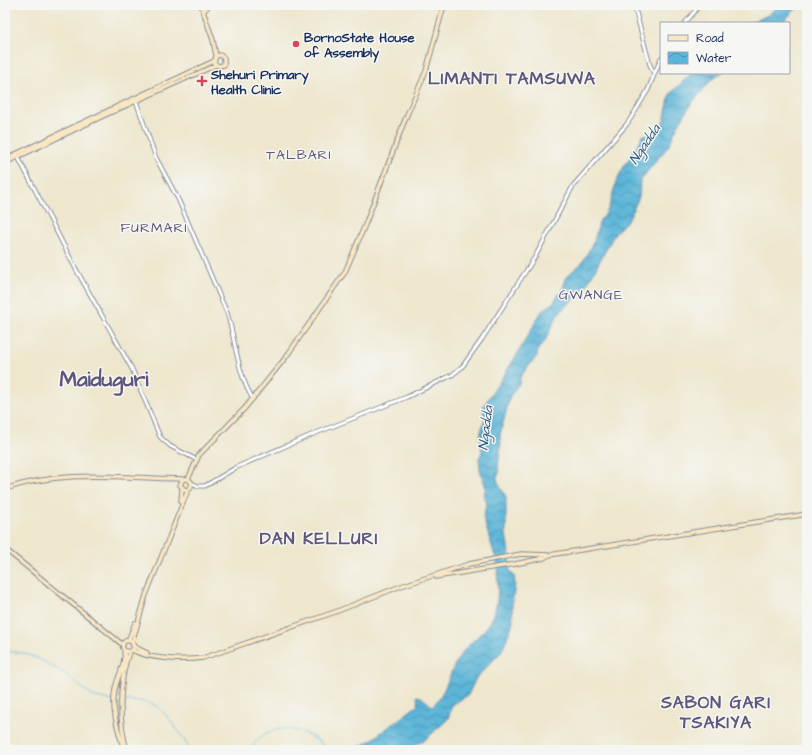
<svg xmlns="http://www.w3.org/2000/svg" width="812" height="755" font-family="'Architects Daughter',sans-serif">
<defs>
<pattern id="water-waves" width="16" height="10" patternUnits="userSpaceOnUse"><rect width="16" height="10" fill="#5bb5d8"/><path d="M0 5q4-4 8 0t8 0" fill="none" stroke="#4a94b2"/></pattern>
</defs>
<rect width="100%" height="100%" fill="#f6f6f2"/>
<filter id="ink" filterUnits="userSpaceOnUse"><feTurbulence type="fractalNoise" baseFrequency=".025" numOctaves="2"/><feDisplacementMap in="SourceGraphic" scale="8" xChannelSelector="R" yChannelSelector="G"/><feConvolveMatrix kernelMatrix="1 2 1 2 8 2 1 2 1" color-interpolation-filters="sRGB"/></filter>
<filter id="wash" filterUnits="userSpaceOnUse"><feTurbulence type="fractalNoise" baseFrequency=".012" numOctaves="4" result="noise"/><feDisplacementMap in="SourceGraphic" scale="16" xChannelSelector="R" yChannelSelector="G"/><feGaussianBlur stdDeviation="0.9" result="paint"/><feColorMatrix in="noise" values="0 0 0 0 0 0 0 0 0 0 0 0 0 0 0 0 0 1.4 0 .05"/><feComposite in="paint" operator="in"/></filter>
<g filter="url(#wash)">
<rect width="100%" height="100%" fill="#eee7ce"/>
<!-- water -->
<path fill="url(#water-waves)" stroke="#3b729b" d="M 780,5 L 800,5 L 782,23 L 751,23 L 768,15 Z
M 692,73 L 723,73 L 712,79 L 691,104 L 676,129 L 669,145 L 643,177 L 640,182 L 639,197 L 628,220 L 615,233 L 585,288 L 558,314 L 545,341 L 538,349 L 537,356 L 520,377 L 520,382 L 510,396 L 500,435 L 501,443 L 498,468 L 499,473 L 497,477 L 498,483 L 506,497 L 506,534 L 510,560 L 509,569 L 514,576 L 515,584 L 512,605 L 513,622 L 511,628 L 501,652 L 476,678 L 468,695 L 452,705 L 448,719 L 425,740 L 405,750 L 353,750 L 370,741 L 418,705 L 417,696 L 421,697 L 432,706 C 446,695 450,669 461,654 C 471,640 489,631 494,614 C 498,601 499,586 497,572 L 499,569 L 483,517 L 487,503 L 483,495 L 486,488 L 480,470 L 479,458 L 482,452 L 480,435 L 485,419 L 483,407 L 515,358 L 542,311 L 552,304 L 562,290 L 567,276 L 582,263 L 594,241 L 600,220 C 610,213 612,194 616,183 C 622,166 635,152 643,135 L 649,135 L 660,130 L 665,117 L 670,94 Z"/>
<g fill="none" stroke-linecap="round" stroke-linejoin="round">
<!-- stream -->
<path stroke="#5bb5d8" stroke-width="1" d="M 5,651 L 24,653 L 39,659 L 64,673 L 92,696 L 113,701
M 122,701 C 132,701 147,700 156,706 C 170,716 181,736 191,750
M 249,750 C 254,746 256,740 262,736 C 284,721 309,732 327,748"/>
</g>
</g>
<g filter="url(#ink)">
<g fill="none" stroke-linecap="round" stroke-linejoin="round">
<!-- tertiary casing -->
<g stroke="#848b96" stroke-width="5">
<path id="tertiary" d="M 634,5 L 650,65 L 654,74
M 685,23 L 700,5
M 136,101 L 156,158 L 178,199 L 227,313 C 236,341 237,374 253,399
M 17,155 L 77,271 L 132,369 L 160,437 L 170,446 L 197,460
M 192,483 L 198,486 L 205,486 L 237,467 L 316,433 L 407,397 L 452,375 L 462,367 L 482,339 L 535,257 L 573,186 L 627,124 L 636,110 L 648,90 L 661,58"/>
</g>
<!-- secondary casing -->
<g stroke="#848b96" stroke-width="5.5">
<path id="secondary" d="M 201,5 L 213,40 L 216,56 L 214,63 L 218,66 L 224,65 L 224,58 L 220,55 L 216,56
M 203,12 L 209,5
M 5,159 L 214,61
M 5,163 L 103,116 L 216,65
M 188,479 L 199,455 L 245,408 L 286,357 L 345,272 L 365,225 L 406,117 L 426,71 L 444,5
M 5,489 C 66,468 126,479 188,479 L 192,483 L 190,489 L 185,490 L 180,485 L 183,479
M 181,502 L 182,488
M 5,549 L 123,645
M 436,577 L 515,564 L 544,558 L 549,555 L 807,514
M122.5 646a5.5 5.5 0 1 1 11 0a5.5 5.5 0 1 1-11 0Z
M 128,641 L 135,623
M 132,643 L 146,595 L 188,490
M 133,646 L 147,653
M 132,650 C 149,659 184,661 203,658 L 335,612 L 401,586 L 469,564 L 521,554 L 549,555
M 124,750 C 118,730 111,710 115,689 C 118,675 126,664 124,650
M 127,750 C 118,720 119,682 129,652"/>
</g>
<!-- tertiary -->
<use href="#tertiary" stroke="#fff" stroke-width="3"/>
<!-- secondary -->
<use href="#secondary" stroke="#f9e7c3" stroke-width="3.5"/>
</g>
</g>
<!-- markers -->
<g fill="#d1495b" stroke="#f6f6f2" stroke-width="1.5">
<circle cx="296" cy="44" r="4"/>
<path d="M200 75h4v4h4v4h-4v4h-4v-4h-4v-4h4z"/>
</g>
<g text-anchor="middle" stroke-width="3" stroke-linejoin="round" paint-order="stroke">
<!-- poi labels -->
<g font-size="13" font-weight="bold" fill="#1b2f5e" stroke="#f6f6f2" text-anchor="start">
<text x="304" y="42">BornoState House<tspan x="304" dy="15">of Assembly</tspan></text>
<text x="211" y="79">Shehuri Primary<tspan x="211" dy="15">Health Clinic</tspan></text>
</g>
<!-- water labels -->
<g font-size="14" font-style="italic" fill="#2e5783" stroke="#f6f6f2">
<text transform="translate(644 144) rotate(-56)" y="5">Ngadda</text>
<text transform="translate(485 428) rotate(-83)" y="5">Ngadda</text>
</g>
<!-- neighbourhood labels -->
<g font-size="14" letter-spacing="1" fill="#5e567c" stroke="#f6f6f2">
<text x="299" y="159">TALBARI</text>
<text x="154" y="232">FURMARI</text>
<text x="591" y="299">GWANGE</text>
</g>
<!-- district labels -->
<g font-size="17" font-weight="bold" letter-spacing="1" fill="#5e567c" stroke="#f6f6f2">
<text x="512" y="84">LIMANTI TAMSUWA</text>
<text x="319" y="544">DAN KELLURI</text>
<text x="716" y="708">SABON GARI<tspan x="716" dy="20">TSAKIYA</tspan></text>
</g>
<!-- town labels -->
<g font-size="21" font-weight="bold" fill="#5e567c" stroke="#f6f6f2">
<text x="104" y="386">Maiduguri</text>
</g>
</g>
<!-- margin -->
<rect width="812" height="755" fill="none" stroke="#f6f6f2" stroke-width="20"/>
<!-- legend -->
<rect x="660" y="22" width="130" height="52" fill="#f6f6f2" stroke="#9ea6b7"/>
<rect x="668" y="35" width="20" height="6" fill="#f9e7c3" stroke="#9ea6b7"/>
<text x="696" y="42" font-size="12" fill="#1b2f5e">Road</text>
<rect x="668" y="52" width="20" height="12" fill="url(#water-waves)" stroke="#9ea6b7"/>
<text x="696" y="62" font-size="12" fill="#1b2f5e">Water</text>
</svg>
